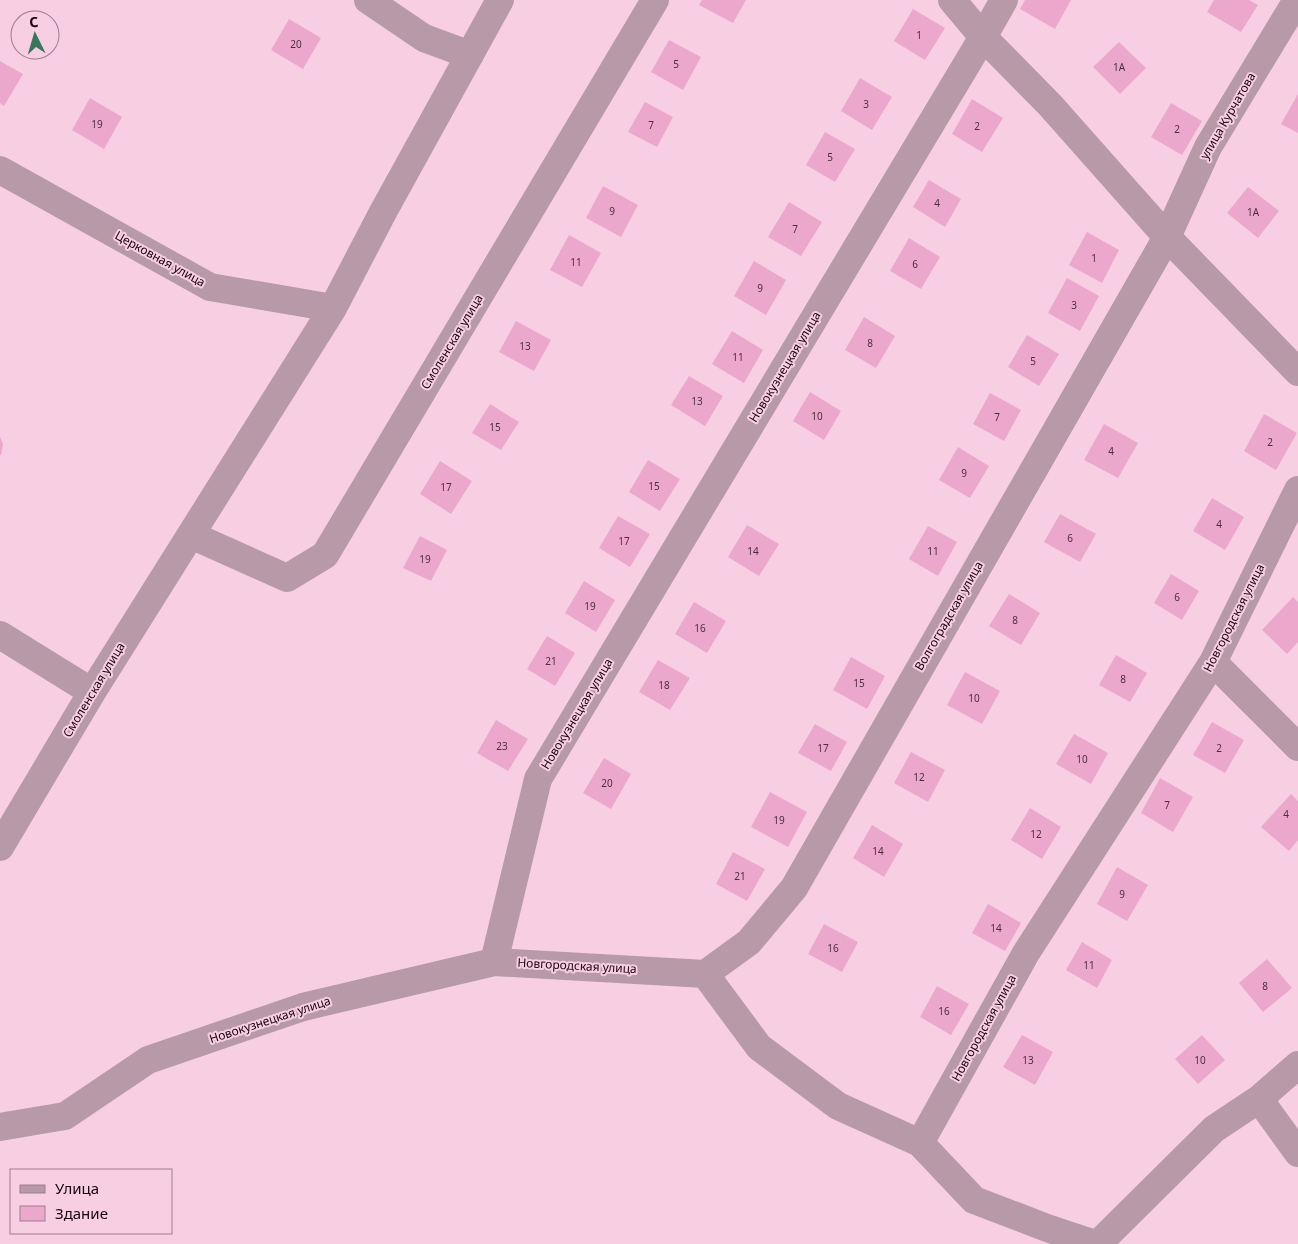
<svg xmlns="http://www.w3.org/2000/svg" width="1298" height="1244" font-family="'Noto Sans',sans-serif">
<rect width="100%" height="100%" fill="#f8cee3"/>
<!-- building -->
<path fill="#eba8cc" d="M 702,0 L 746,0 L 733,23 L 699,5 Z
M 1025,0 L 1071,0 L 1055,29 L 1020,9 Z
M 1214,0 L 1249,0 L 1258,5 L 1241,32 L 1207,12 Z
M 913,9 L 945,28 L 925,60 L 894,41 Z
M 289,19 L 321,38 L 303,69 L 271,50 Z
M 669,40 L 701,57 L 683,90 L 651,72 Z
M 1119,42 L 1146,68 L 1120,94 L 1093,67 Z
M 0,61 L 23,74 L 4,106 L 0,103 Z
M 860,78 L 892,97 L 872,130 L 841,111 Z
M 1298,94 L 1298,133 L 1281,124 Z
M 90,98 L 122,117 L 104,149 L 72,130 Z
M 972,99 L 1003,118 L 982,152 L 952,134 Z
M 645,102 L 673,117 L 657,147 L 628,132 Z
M 1171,103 L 1202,121 L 1182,155 L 1151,137 Z
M 825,132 L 855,149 L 835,182 L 806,165 Z
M 929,180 L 961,199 L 945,227 L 913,207 Z
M 603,186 L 638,205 L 621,237 L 586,218 Z
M 1248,187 L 1279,211 L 1258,238 L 1227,213 Z
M 789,202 L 822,222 L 801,256 L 768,237 Z
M 1087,232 L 1119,250 L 1102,283 L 1069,265 Z
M 569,235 L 601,253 L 582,287 L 550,270 Z
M 909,238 L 940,257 L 921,289 L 890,271 Z
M 754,261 L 786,280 L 766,315 L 734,296 Z
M 1067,278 L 1099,296 L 1080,331 L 1048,313 Z
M 864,317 L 895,336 L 876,368 L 845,350 Z
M 516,321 L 551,340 L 534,371 L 499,352 Z
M 732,331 L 763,350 L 744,383 L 712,364 Z
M 1027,335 L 1059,354 L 1039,386 L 1008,367 Z
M 689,376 L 723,396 L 705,426 L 671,405 Z
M 810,392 L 841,411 L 824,440 L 793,421 Z
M 990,393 L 1021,410 L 1004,441 L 973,424 Z
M 490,404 L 519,422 L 501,450 L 472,433 Z
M 1264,414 L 1297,433 L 1276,470 L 1244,451 Z
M 1104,424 L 1138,443 L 1118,478 L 1084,460 Z
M 0,437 L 3,444 L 1,455 L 0,455 Z
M 958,447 L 989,466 L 970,498 L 939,480 Z
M 648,460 L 680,479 L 660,511 L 629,492 Z
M 440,461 L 472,481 L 451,514 L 420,494 Z
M 1212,498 L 1244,517 L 1225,550 L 1193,531 Z
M 1060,514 L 1096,534 L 1080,562 L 1044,542 Z
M 618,516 L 650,534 L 630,567 L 599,548 Z
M 747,525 L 779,544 L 759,576 L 728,557 Z
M 928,526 L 957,542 L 938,576 L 909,559 Z
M 420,536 L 447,550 L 431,581 L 403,568 Z
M 1171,574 L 1199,591 L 1182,620 L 1154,603 Z
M 584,581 L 615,600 L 596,632 L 565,613 Z
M 1009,594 L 1040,613 L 1021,645 L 989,626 Z
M 1293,597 L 1298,602 L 1298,642 L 1287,654 L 1262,630 Z
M 694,602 L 726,621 L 707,653 L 675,634 Z
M 547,636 L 575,653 L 555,686 L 527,669 Z
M 1116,655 L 1147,673 L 1130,702 L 1099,685 Z
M 851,657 L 885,676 L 867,709 L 833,690 Z
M 658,660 L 690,678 L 670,710 L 639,692 Z
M 965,672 L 1000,691 L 982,724 L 947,705 Z
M 496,720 L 528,739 L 508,771 L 477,753 Z
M 1212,722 L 1244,740 L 1225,773 L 1193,755 Z
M 815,724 L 847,742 L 831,771 L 798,753 Z
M 1074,734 L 1108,753 L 1091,784 L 1056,764 Z
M 911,752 L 945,770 L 928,802 L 894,783 Z
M 604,758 L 631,774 L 611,809 L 583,793 Z
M 1160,778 L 1193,797 L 1173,832 L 1141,813 Z
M 770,792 L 807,812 L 788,847 L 751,827 Z
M 1291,794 L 1298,801 L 1298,840 L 1289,851 L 1261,827 Z
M 1030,808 L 1061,827 L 1042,859 L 1011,840 Z
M 872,825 L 903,844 L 884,877 L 853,858 Z
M 733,852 L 765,869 L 747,901 L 716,884 Z
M 1117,867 L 1148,885 L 1127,921 L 1097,904 Z
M 988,904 L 1021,923 L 1005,951 L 972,933 Z
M 824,924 L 858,942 L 842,972 L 808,954 Z
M 1082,942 L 1112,960 L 1097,988 L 1066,970 Z
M 1267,959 L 1292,988 L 1263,1012 L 1239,983 Z
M 937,986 L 969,1004 L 951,1035 L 920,1017 Z
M 1022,1035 L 1053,1052 L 1035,1085 L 1003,1067 Z
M 1202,1035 L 1225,1060 L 1198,1084 L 1175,1059 Z"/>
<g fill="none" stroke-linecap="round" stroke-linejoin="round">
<!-- minor -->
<path stroke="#b799a8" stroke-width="28" d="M 368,0 L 424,38 L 470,55
M 952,0 L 983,37 L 1050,105 L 1167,237 L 1298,372
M 0,170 L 210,287 L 333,308
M 191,535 L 287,578 L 325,555 L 655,0
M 0,635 L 92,692
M 1213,662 L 1298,747
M 0,847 L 92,692 L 333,308 L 383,212 L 500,0
M 494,962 L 538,779 L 983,37 L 1004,0
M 705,974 L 749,942 L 794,888 L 1167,237 L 1208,147 L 1297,0
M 1259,1099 L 1298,1153
M 0,1127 L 65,1116 L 148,1060 L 303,1007 L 494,962 L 705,974 L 759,1047 L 838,1106 L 920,1143 L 1026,953 L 1213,662 L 1298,490
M 920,1143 L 974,1200 L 1047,1228 L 1095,1244
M 1098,1244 L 1214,1129 L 1259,1099 L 1298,1065"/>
</g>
<g text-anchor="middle" stroke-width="4" stroke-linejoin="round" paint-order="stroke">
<!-- number labels -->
<g font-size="10" fill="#4e2d3f">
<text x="919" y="39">1</text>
<text x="296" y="48">20</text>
<text x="676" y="68">5</text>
<text x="1119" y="71">1А</text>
<text x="866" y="108">3</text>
<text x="97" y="128">19</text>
<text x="651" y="129">7</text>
<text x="977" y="130">2</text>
<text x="1177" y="133">2</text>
<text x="830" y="161">5</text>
<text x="937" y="207">4</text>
<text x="612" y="215">9</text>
<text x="1253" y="216">1А</text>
<text x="795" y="233">7</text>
<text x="1094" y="262">1</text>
<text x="576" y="266">11</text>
<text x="915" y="268">6</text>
<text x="760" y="292">9</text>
<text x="1074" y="309">3</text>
<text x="870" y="347">8</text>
<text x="525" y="350">13</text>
<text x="738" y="361">11</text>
<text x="1033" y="365">5</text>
<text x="697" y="405">13</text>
<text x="817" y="420">10</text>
<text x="997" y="421">7</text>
<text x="495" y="431">15</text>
<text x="1270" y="446">2</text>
<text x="1111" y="455">4</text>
<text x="964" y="477">9</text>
<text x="654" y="490">15</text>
<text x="446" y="491">17</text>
<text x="1219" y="528">4</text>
<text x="1070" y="542">6</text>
<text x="624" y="545">17</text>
<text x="753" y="555">14</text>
<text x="933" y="555">11</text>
<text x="425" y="563">19</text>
<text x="1177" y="601">6</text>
<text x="590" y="610">19</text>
<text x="1015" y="624">8</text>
<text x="700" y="632">16</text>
<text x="551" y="665">21</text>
<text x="1123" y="683">8</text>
<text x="859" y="687">15</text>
<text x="664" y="689">18</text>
<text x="974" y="702">10</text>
<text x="502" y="750">23</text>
<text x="823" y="752">17</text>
<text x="1219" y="752">2</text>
<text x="1082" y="763">10</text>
<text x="919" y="781">12</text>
<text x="607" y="787">20</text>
<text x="1167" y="809">7</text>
<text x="1286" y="818">4</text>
<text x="779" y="824">19</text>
<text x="1036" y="838">12</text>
<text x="878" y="855">14</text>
<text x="740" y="880">21</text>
<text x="1122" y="898">9</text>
<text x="996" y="932">14</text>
<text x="833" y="952">16</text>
<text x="1089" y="969">11</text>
<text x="1265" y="990">8</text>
<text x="944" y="1015">16</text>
<text x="1028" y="1064">13</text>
<text x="1200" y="1064">10</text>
</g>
<!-- street labels -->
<g font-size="12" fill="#190410" stroke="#f8cee3">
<text transform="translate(1228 116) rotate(-60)" y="4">улица Курчатова</text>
<text transform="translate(160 259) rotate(29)" y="4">Церковная улица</text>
<text transform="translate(452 342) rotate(-59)" y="4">Смоленская улица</text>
<text transform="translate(785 367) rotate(-59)" y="4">Новокузнецкая улица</text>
<text transform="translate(949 616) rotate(-60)" y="4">Волгоградская улица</text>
<text transform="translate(1234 618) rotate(-63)" y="4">Новгородская улица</text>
<text transform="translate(94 690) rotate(-59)" y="4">Смоленская улица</text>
<text transform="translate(577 714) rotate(-59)" y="4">Новокузнецкая улица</text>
<text transform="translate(577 966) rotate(3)" y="4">Новгородская улица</text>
<text transform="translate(270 1020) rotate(-18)" y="4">Новокузнецкая улица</text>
<text transform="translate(984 1028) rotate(-61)" y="4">Новгородская улица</text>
</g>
</g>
<!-- legend -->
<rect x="10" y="1169" width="162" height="65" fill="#f8cee3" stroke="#9f7d8f"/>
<rect x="20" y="1185" width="25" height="8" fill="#b799a8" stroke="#9f7d8f"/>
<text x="55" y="1194" font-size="15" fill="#190410">Улица</text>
<rect x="20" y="1206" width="25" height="15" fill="#eba8cc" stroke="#9f7d8f"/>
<text x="55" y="1219" font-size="15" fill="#190410">Здание</text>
<!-- north arrow -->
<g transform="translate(35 35) rotate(355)"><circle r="24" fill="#f8cee3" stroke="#9f7d8f"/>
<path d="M0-4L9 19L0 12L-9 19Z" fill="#3a755e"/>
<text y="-8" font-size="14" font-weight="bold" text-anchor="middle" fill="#190410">С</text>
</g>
</svg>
